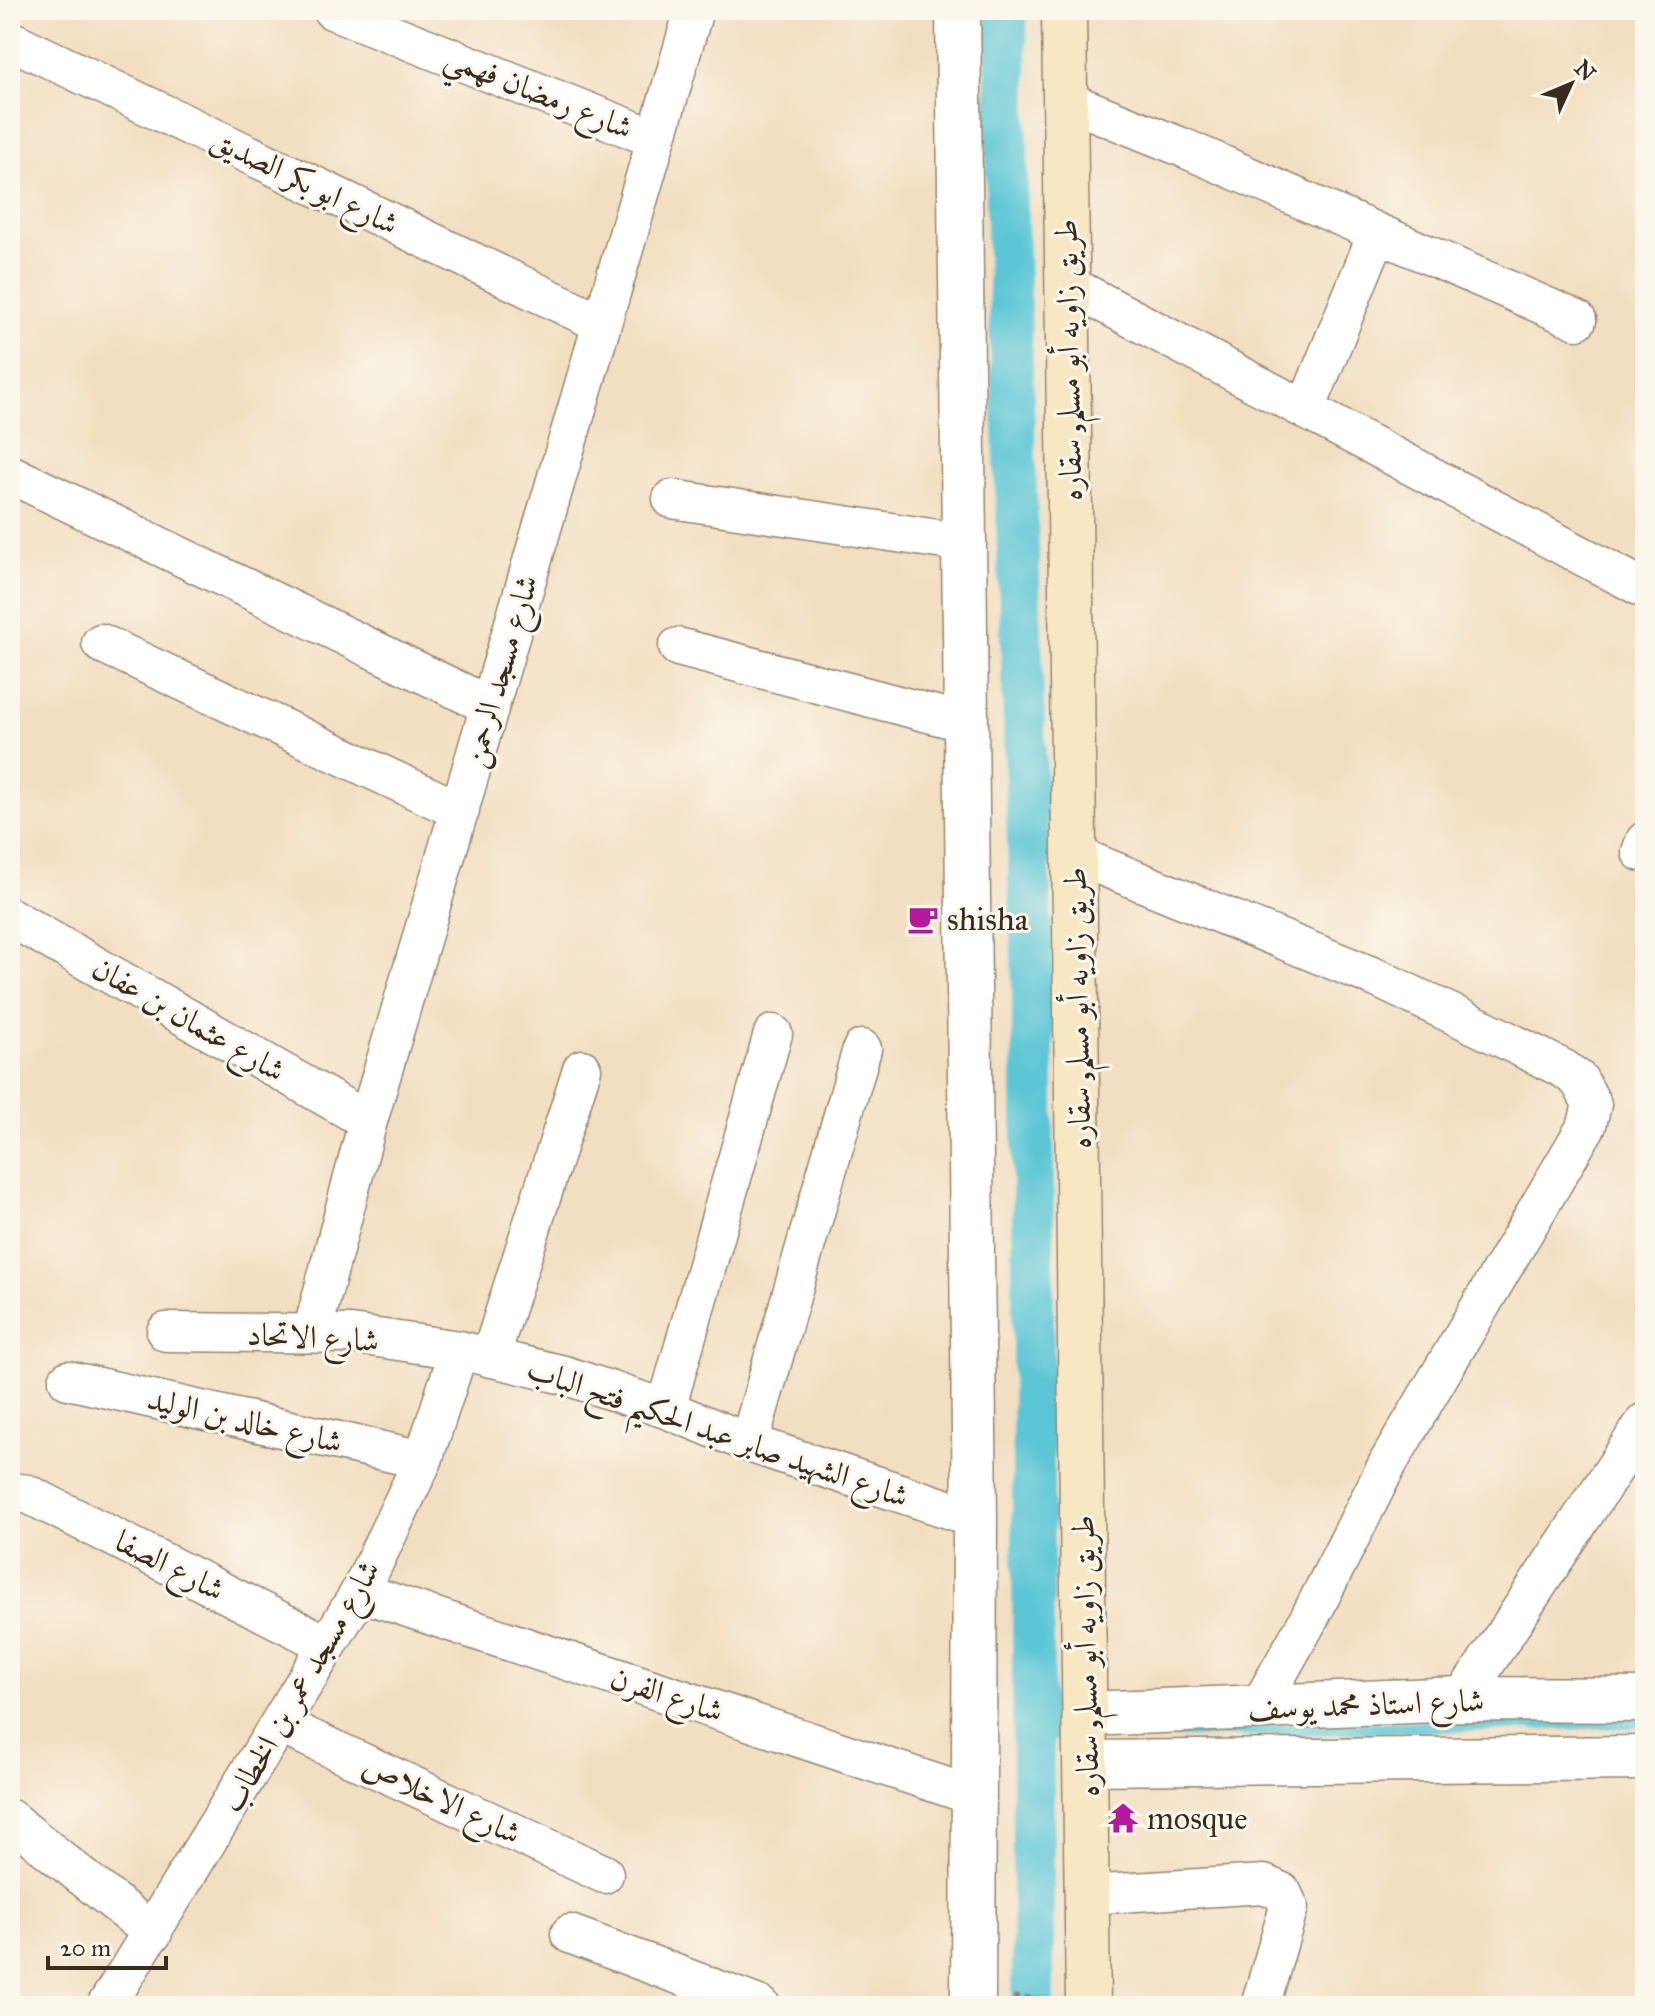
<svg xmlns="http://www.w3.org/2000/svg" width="1655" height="2016" font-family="'IM FELL Great Primer',Amiri,serif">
<rect width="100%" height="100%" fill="#fbf7ec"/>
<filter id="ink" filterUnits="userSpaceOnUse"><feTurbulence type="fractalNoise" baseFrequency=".0125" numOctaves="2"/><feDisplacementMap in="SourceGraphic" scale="16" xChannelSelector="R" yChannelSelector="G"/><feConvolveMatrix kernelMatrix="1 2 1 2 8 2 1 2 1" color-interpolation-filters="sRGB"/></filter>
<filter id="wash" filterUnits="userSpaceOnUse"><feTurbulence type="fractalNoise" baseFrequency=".006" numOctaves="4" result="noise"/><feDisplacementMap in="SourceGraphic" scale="32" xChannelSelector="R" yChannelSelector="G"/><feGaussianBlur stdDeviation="1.8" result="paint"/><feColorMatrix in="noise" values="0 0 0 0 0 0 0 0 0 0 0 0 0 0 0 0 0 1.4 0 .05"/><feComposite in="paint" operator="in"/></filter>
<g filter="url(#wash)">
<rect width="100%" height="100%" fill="#f2dec0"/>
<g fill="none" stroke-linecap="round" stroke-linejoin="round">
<!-- stream -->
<path stroke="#5cc6d6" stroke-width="12" d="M 1180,1732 L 1645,1722
M 1033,1733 L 1062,1735"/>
<!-- canal -->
<path stroke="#5cc6d6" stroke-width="42" d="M 1006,10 L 1007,226 L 1033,988 L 1033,2006"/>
</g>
</g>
<g filter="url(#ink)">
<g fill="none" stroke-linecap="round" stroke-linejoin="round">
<!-- minor casing -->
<g stroke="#96846f" stroke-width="41">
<path id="minor" d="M 332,10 L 656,139
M 10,40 L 601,323
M 1065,100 L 1184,148 L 1577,320
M 1067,284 L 1645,589
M 1306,409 L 1377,234
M 10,474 L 490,706
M 672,499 L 964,543
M 101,643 L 460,811
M 678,647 L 966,723
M 1641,852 L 1645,841
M 1075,855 L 1379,979 L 1494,1034 L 1564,1069 L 1579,1080 L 1592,1104 L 1587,1125 L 1388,1463 L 1310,1617 L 1258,1709
M 10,917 L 368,1121
M 166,1332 L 351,1334 L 459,1350 L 564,1375 L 666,1409 L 749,1443 L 975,1518
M 312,1333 L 368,1121 L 694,10
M 490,1358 L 582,1069
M 68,1380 L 423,1460
M 666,1409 L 773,1034
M 749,1443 L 862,1049
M 10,1492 L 28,1494 L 328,1645
M 360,1592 L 974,1796
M 1462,1699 L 1645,1422
M 279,1724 L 604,1874
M 10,1819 L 153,1933
M 1086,1895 L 1264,1884 L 1282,1892 L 1289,1907 L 1260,2006
M 570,1934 L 761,2006
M 106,2006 L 360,1592 L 423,1460 L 459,1350"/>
</g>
<!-- tertiary casing -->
<g stroke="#96846f" stroke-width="47">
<path id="tertiary" d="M 958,10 L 975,1518 L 973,2006
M 1086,1714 L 1462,1699 L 1645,1700
M 1086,1763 L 1645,1758"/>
</g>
<!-- secondary casing -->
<g stroke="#96846f" stroke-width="47">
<path id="secondary" d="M 1064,10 L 1088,2006"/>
</g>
<!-- path -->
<path stroke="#96846f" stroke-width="5" stroke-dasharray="6 6" stroke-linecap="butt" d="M 1013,1997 L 1047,1999"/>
<!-- minor -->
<use href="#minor" stroke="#fff" stroke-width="38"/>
<!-- tertiary -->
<use href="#tertiary" stroke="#fff" stroke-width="44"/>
<!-- secondary -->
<use href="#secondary" stroke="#f7e8c3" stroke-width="44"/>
</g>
</g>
<!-- icons -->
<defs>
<g id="cafe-bare" transform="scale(2.4)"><path d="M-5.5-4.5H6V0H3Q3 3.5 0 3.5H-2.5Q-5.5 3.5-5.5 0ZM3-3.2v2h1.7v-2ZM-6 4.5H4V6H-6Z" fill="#b5179e" stroke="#fbf7ec" stroke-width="2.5" paint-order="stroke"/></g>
<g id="temple-bare" transform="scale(2.4)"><path d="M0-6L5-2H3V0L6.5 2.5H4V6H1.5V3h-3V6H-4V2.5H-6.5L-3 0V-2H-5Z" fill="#b5179e" stroke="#fbf7ec" stroke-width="2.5" paint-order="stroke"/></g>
</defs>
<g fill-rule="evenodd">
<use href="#cafe-bare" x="923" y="919"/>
<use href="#temple-bare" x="1123" y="1818"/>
</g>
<g text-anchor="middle" stroke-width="6" stroke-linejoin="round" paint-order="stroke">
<!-- street labels -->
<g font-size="32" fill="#3b2a1e" stroke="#fbf7ec">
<text transform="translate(539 92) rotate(22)" y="11">شارع رمضان فهمي</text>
<text transform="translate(305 181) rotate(26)" y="11">شارع ابو بكر الصديق</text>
<text transform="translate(1068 360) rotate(-91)" y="11">طريق زاويه أبو مسلم, سقاره</text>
<text transform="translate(500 671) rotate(-74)" y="11">شارع مسجد الرحمن</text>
<text transform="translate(1077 1008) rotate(-91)" y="11">طريق زاويه أبو مسلم, سقاره</text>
<text transform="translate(189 1019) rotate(30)" y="11">شارع عثمان بن عفان</text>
<text transform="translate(313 1337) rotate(3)" y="11">شارع الاتحاد</text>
<text transform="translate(245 1420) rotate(13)" y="11">شارع خالد بن الوليد</text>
<text transform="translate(718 1432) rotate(19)" y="11">شارع الشهيد صابر عبد الحكيم فتح الباب</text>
<text transform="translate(170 1565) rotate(27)" y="11">شارع الصفا</text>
<text transform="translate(1085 1656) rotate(-91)" y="11">طريق زاويه أبو مسلم, سقاره</text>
<text transform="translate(300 1686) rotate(-60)" y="11">شارع مسجد عمر بن الخطاب</text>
<text transform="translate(667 1694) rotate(18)" y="11">شارع الفرن</text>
<text transform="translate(1366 1704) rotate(-2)" y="11">شارع استاذ محمد يوسف</text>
<text transform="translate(442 1799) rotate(25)" y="11">شارع الاخلاص</text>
</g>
<!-- poi labels -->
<g font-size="32" fill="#3b2a1e" stroke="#fbf7ec" text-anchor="start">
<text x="947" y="930">shisha</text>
<text x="1147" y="1829">mosque</text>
</g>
</g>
<!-- margin -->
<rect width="1655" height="2016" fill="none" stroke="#fbf7ec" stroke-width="40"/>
<!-- north arrow -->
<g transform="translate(1571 84) rotate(46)" stroke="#fbf7ec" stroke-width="6" paint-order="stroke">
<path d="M0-6L14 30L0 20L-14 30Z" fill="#3b2a1e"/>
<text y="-12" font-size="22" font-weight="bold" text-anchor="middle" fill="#3b2a1e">N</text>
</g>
<!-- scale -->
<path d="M48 1956v12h118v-12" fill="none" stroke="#3b2a1e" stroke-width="4"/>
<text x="60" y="1956" font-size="24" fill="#3b2a1e" stroke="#fbf7ec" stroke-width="6" paint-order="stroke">20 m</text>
</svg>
